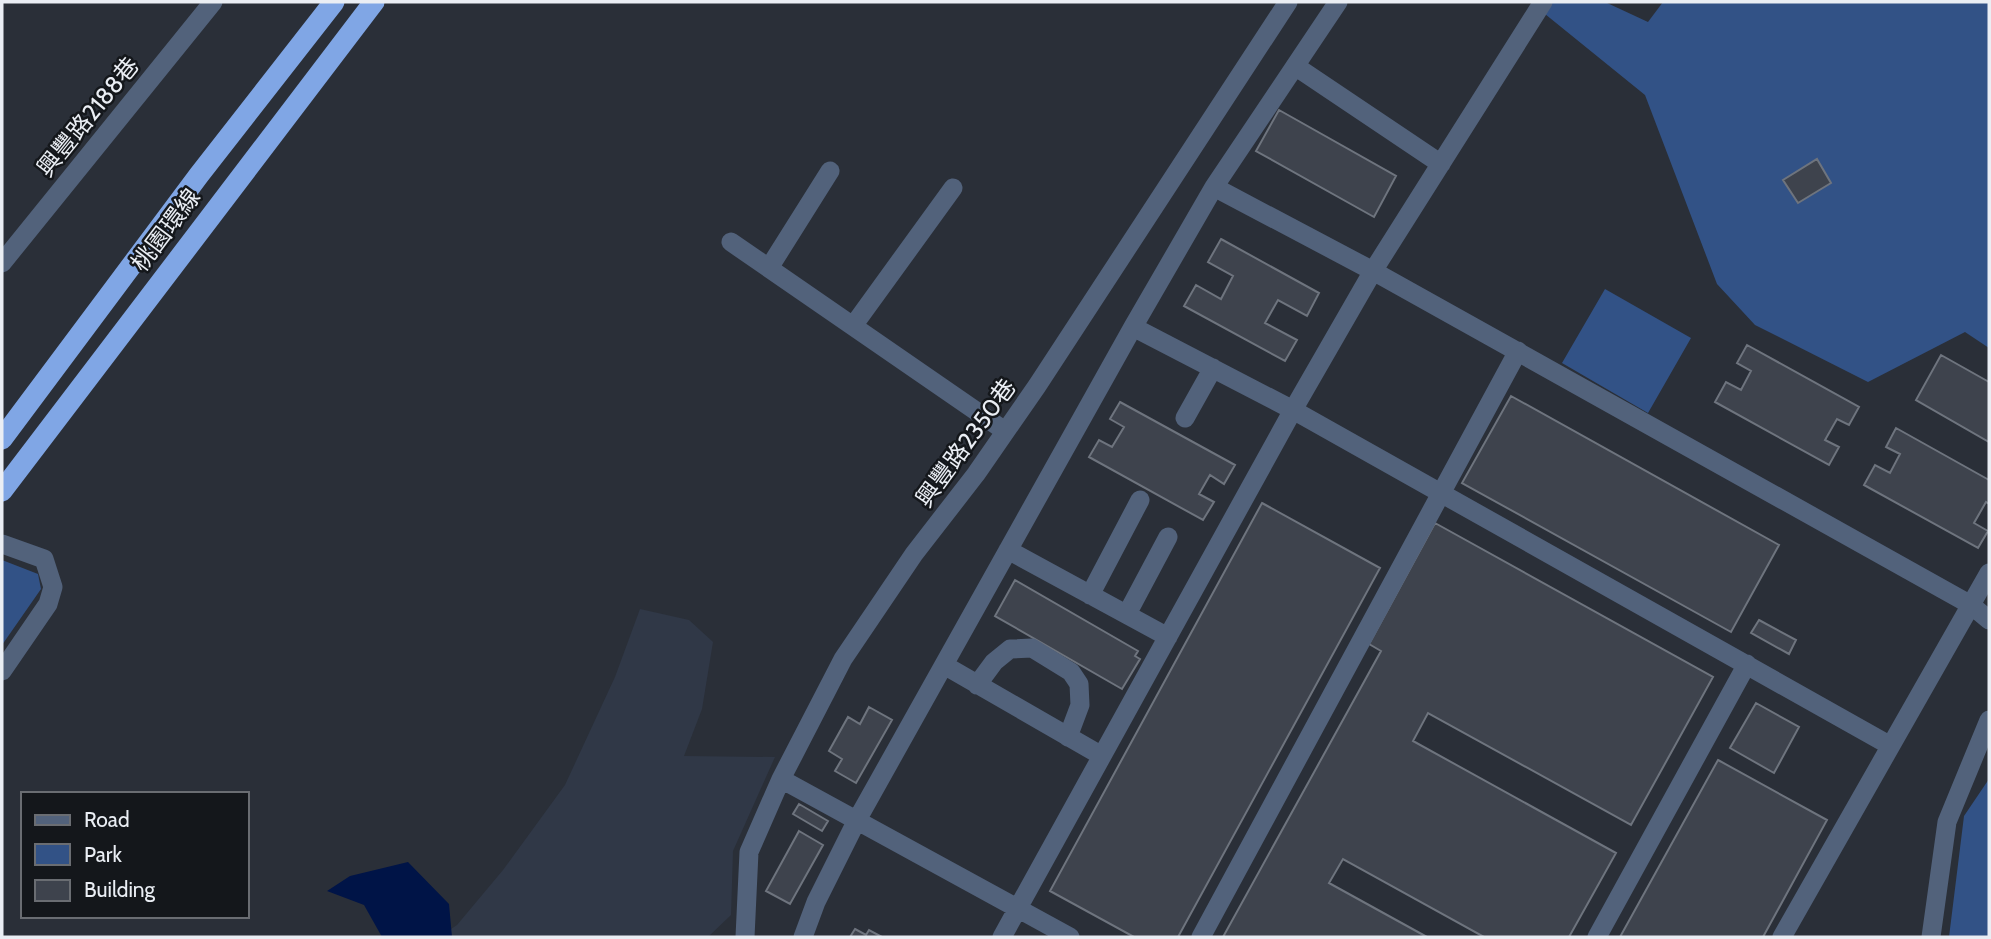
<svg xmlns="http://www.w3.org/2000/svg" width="1991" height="939" font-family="Cabin,'Noto Sans TC',sans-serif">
<rect width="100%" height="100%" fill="#2a2f38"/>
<!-- built -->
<path fill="#303847" d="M 640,609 L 689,620 L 713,642 L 702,709 L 684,756 L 775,757 L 733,851 L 731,915 L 708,937 L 439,937 L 457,925 L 503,870 L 565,785 L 615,677 Z"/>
<!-- green -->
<path fill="#325286" d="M 1552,2 L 1605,2 L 1648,22 L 1663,2 L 1989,2 L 1989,348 L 1965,332 L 1868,382 L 1755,325 L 1717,284 L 1645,95 L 1545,14 Z
M 1605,289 L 1691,338 L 1648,413 L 1562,363 Z
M 2,560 L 38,574 L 41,589 L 2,645 Z
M 1989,779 L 1989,937 L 1949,937 L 1964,816 Z"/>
<!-- water -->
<path fill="#001447" d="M 408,862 L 449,904 L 452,937 L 382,937 L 364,905 L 327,891 L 350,876 Z"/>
<!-- building -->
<path fill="#3e434d" stroke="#6e747e" stroke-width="2" d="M 1279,110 L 1396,176 L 1374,217 L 1256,151 Z
M 1817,159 L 1831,183 L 1798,203 L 1783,180 Z
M 1221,239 L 1319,293 L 1307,316 L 1278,300 L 1265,323 L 1297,340 L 1285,361 L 1184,306 L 1196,285 L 1221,299 L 1233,276 L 1208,262 Z
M 1747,345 L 1859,407 L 1849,425 L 1837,419 L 1825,440 L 1839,447 L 1829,465 L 1715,402 L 1726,382 L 1741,390 L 1751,371 L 1737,363 Z
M 1941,355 L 1989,382 L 1989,442 L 1916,400 Z
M 1511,396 L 1779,545 L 1731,632 L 1462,483 Z
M 1120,402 L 1235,465 L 1224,484 L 1210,475 L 1199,494 L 1214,502 L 1203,520 L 1089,457 L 1099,440 L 1112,447 L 1124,427 L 1110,419 Z
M 1896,428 L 1989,480 L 1989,504 L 1986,502 L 1974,523 L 1988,531 L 1978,548 L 1864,485 L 1875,465 L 1890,473 L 1900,454 L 1886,447 Z
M 1262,503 L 1380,568 L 1178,937 L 1134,937 L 1050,891 Z
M 1435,523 L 1713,677 L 1631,825 L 1428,713 L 1413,741 L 1616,853 L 1569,937 L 1484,937 L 1343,859 L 1329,883 L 1427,937 L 1223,937 L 1381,651 L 1369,644 Z
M 1015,580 L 1138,651 L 1135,656 L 1140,659 L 1122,689 L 995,616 Z
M 1759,620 L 1796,640 L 1789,654 L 1751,633 Z
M 1756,703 L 1799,727 L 1774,773 L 1730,748 Z
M 869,707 L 892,720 L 856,783 L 835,771 L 842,759 L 829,751 L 848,717 L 860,724 Z
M 1718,760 L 1827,820 L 1763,937 L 1620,937 Z
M 799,804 L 828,821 L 822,831 L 793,814 Z
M 799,831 L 823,845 L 790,904 L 766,891 Z
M 855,929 L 866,935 L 869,930 L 882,937 L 850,937 Z"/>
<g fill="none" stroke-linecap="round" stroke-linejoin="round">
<!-- minor -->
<path stroke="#52627b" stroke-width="19" d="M 1295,66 L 1441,164
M 1214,187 L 1373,271 L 1971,605 L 1989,620
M 731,242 L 1005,431
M 2,263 L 213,2
M 769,268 L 830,171
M 853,326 L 953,188
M 1133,327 L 1293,410 L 1889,745
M 1185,418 L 1213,368
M 2,544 L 44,559 L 53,587 L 48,604 L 2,671
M 1008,550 L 1168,637
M 1090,595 L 1140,500
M 1127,614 L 1168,537
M 944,665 L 1102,756
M 977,685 L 994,662 L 1010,649 L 1032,648 L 1071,672 L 1079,684 L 1080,705 L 1068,737
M 781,779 L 1070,937
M 745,937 L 749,852 L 781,779 L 843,659 L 914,554 L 976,474 L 1037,386 L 1288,2
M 803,937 L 816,902 L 857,820 L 1133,327 L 1214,187 L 1338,2
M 1002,937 L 1293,410 L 1373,271 L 1543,2
M 1201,937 L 1518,351
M 1597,937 L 1747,664
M 1782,937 L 1989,573
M 1931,937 L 1947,822 L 1989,720"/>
<!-- highway -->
<path stroke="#80a6e5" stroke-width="21" d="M 2,439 L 199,175 L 334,2
M 2,491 L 374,2"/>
</g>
<g text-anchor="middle" stroke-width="5" stroke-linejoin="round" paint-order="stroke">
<!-- street labels -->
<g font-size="24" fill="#eaeef4" stroke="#14171b">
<text transform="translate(88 117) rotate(-51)" y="8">興豐路2188巷</text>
<text transform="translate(166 230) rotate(-53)" y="8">桃園環線</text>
<text transform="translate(966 443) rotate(-54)" y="8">興豐路2350巷</text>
</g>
</g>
<!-- border -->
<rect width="1991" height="939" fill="none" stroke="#eaeef4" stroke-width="7"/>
<!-- legend -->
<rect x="21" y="792" width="228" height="126" fill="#14171b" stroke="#6a6d72" stroke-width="2"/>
<rect x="35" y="815" width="35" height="10" fill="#52627b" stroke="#6a6d72" stroke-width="2"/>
<text x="84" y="827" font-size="21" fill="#eaeef4">Road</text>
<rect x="35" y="844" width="35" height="21" fill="#325286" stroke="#6a6d72" stroke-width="2"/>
<text x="84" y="862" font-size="21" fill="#eaeef4">Park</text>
<rect x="35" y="880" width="35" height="21" fill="#3e434d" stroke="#6a6d72" stroke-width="2"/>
<text x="84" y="897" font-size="21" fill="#eaeef4">Building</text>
</svg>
